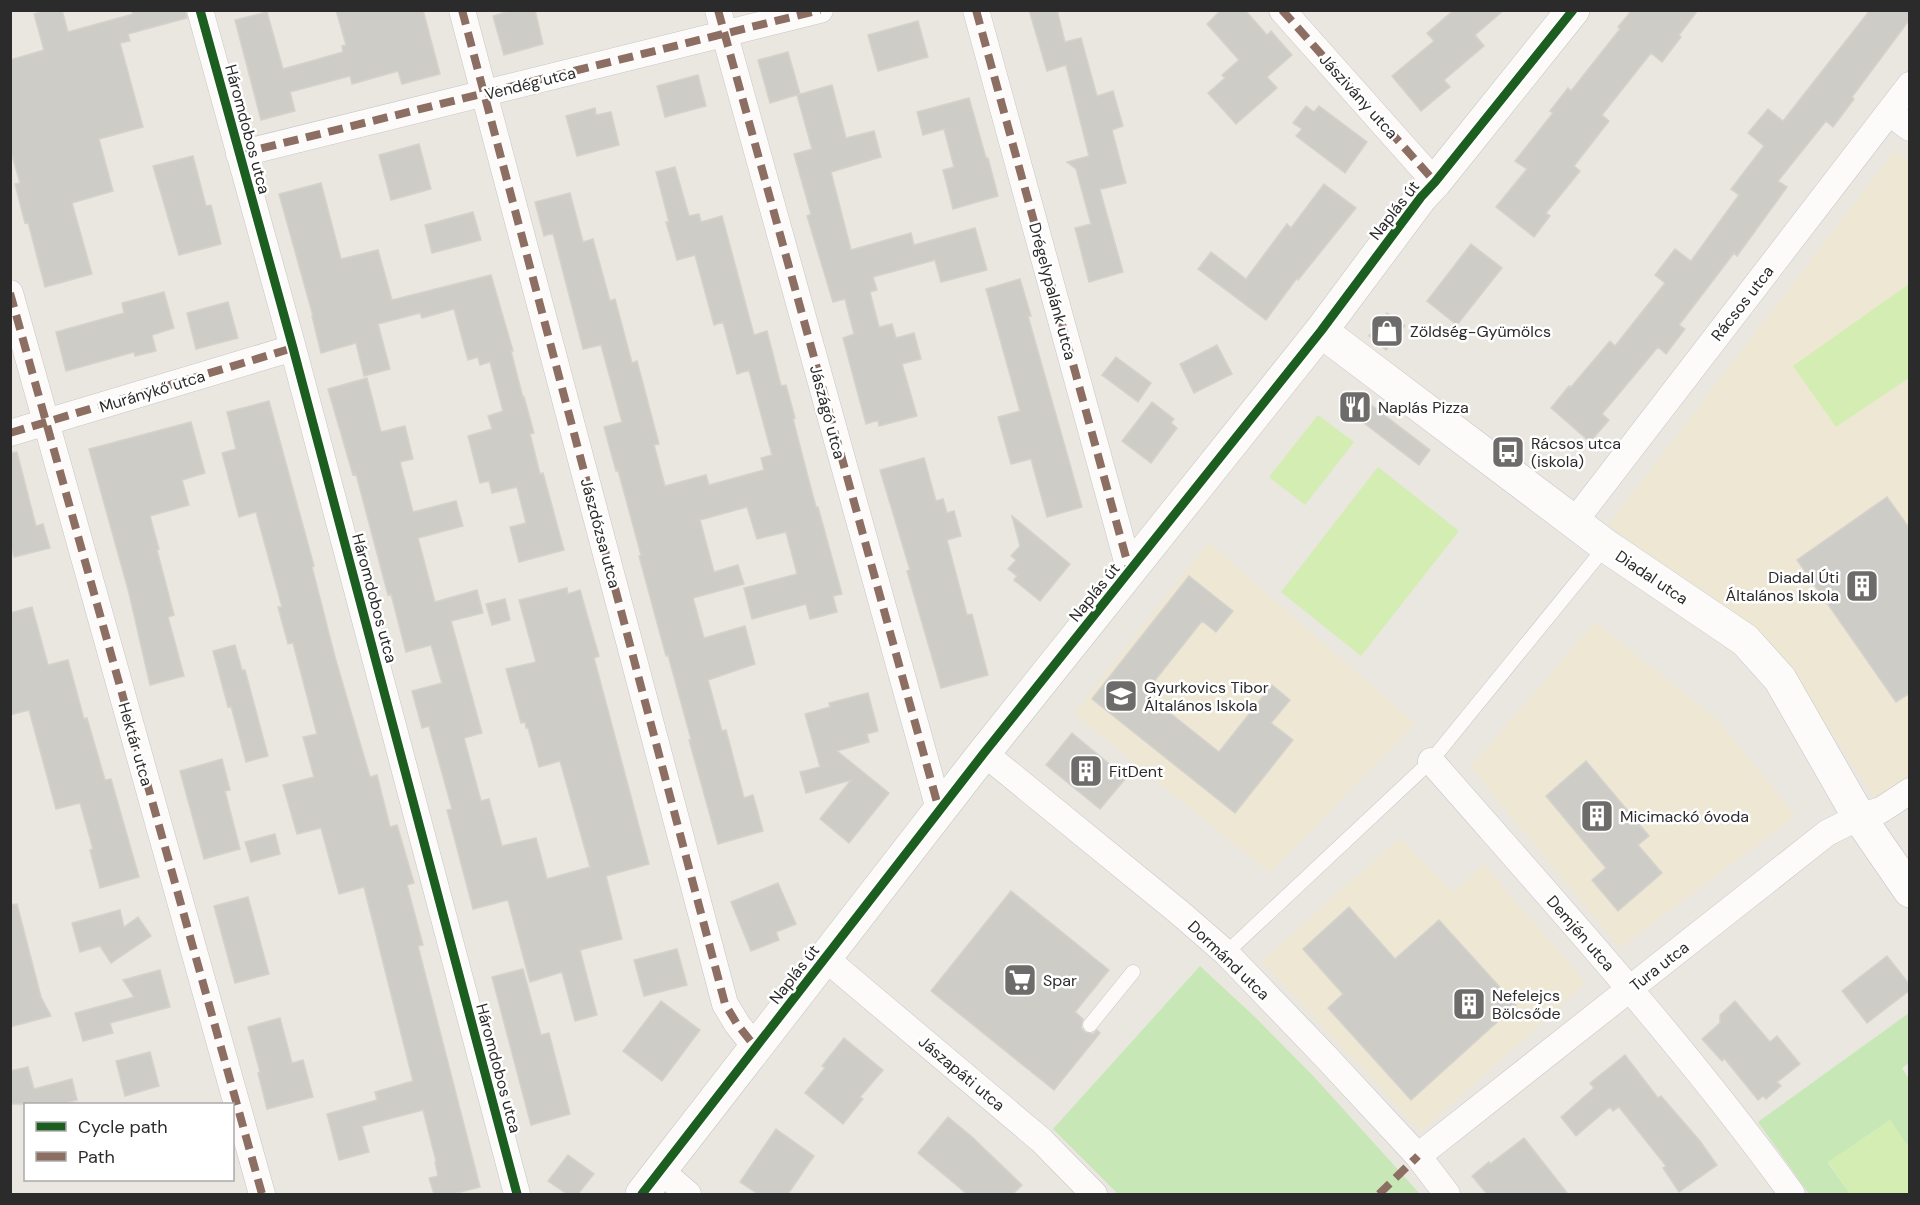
<svg xmlns="http://www.w3.org/2000/svg" width="1920" height="1205" font-family="'DM Sans',sans-serif">
<rect width="100%" height="100%" fill="#eae6e0"/>
<!-- education -->
<path fill="#eee7d4" d="M 1895,150 L 1910,162 L 1909,777 L 1876,800 L 1777,650 L 1608,525 Z
M 1209,542 L 1415,724 L 1270,873 L 1074,714 Z
M 1595,622 L 1718,720 L 1796,816 L 1620,948 L 1470,767 Z
M 1400,838 L 1453,892 L 1484,864 L 1586,983 L 1421,1132 L 1261,961 Z"/>
<!-- green -->
<path fill="#c7e8b6" d="M 1200,966 L 1256,1018 L 1316,1079 L 1420,1194 L 1118,1194 L 1053,1129 Z
M 1909,1013 L 1909,1063 L 1902,1068 L 1909,1079 L 1909,1148 L 1890,1120 L 1828,1163 L 1850,1194 L 1809,1194 L 1758,1122 Z"/>
<!-- pitch -->
<path fill="#d4edb2" d="M 1909,284 L 1909,378 L 1836,427 L 1793,366 Z
M 1318,415 L 1354,442 L 1305,505 L 1269,477 Z
M 1378,467 L 1459,531 L 1361,656 L 1281,592 Z
M 1890,1120 L 1909,1148 L 1909,1194 L 1850,1194 L 1828,1162 Z"/>
<!-- building -->
<path fill="#ceccc7" stroke="#d5d2cc" stroke-width="1.5" d="M 47,10 L 62,10 L 68,32 L 133,14 L 132,10 L 185,10 L 187,18 L 128,34 L 130,41 L 120,43 L 143,127 L 99,139 L 113,191 L 72,203 L 92,274 L 45,287 L 28,222 L 25,223 L 15,184 L 20,183 L 10,148 L 10,60 L 44,50 L 34,14 Z
M 336,10 L 423,10 L 440,74 L 402,84 L 398,71 L 352,84 L 350,76 L 290,92 L 295,111 L 261,120 L 235,20 L 267,12 L 283,69 L 343,52 L 342,46 L 346,45 Z
M 513,10 L 535,10 L 543,44 L 504,55 L 493,16 Z
M 1029,10 L 1057,10 L 1065,42 L 1081,38 L 1097,96 L 1113,91 L 1123,126 L 1112,130 L 1126,183 L 1102,189 L 1101,188 L 1100,190 L 1123,272 L 1089,282 L 1075,228 L 1091,224 L 1076,169 L 1067,162 L 1089,156 L 1066,65 L 1047,71 Z
M 1221,10 L 1245,10 L 1267,35 L 1271,31 L 1292,55 L 1267,77 L 1277,88 L 1236,124 L 1208,93 L 1225,78 L 1222,75 L 1239,60 L 1207,24 Z
M 1454,10 L 1504,10 L 1475,35 L 1484,46 L 1444,80 L 1450,87 L 1421,111 L 1392,76 L 1434,41 L 1427,33 Z
M 1632,10 L 1698,10 L 1679,35 L 1681,37 L 1662,62 L 1651,53 L 1602,115 L 1609,121 L 1574,166 L 1580,171 L 1546,213 L 1550,216 L 1534,237 L 1496,207 L 1527,169 L 1515,161 L 1553,113 L 1550,111 L 1568,88 L 1571,91 L 1620,29 L 1618,27 Z
M 1870,10 L 1910,10 L 1910,19 L 1852,97 L 1854,99 L 1833,127 L 1826,121 L 1778,181 L 1787,187 L 1737,256 L 1734,253 L 1679,325 L 1685,329 L 1666,354 L 1658,347 L 1602,414 L 1609,420 L 1590,442 L 1551,408 L 1569,386 L 1571,387 L 1610,341 L 1615,346 L 1665,283 L 1655,275 L 1675,249 L 1691,261 L 1739,195 L 1731,189 L 1764,146 L 1748,133 L 1768,109 L 1783,121 Z
M 918,21 L 928,57 L 878,71 L 868,35 Z
M 788,52 L 800,94 L 770,103 L 758,60 Z
M 698,75 L 706,106 L 665,117 L 657,86 Z
M 832,85 L 846,138 L 874,131 L 881,157 L 831,172 L 851,250 L 911,233 L 914,245 L 975,228 L 987,270 L 941,282 L 935,260 L 873,277 L 877,290 L 870,292 L 879,327 L 892,324 L 896,338 L 914,333 L 921,359 L 902,364 L 917,416 L 879,426 L 878,420 L 866,424 L 843,338 L 854,334 L 845,299 L 833,302 L 807,216 L 811,214 L 794,154 L 812,149 L 797,95 Z
M 969,98 L 986,158 L 988,158 L 998,196 L 953,209 L 943,170 L 954,167 L 944,129 L 923,135 L 917,112 Z
M 1306,106 L 1314,112 L 1319,106 L 1367,142 L 1345,173 L 1296,136 L 1302,129 L 1293,123 Z
M 595,108 L 596,115 L 611,112 L 619,145 L 577,156 L 566,116 Z
M 419,144 L 431,189 L 391,200 L 379,155 Z
M 193,156 L 206,206 L 211,205 L 221,244 L 179,255 L 153,166 Z
M 675,167 L 689,216 L 699,214 L 701,222 L 722,216 L 754,335 L 767,331 L 781,386 L 786,385 L 795,418 L 793,419 L 808,477 L 816,507 L 818,507 L 842,594 L 833,596 L 837,612 L 810,619 L 806,604 L 752,619 L 744,588 L 797,574 L 786,532 L 757,539 L 747,507 L 700,520 L 714,572 L 738,565 L 744,584 L 693,598 L 704,638 L 745,626 L 755,664 L 708,680 L 722,731 L 726,730 L 744,798 L 753,795 L 763,831 L 718,844 L 689,740 L 691,739 L 668,655 L 666,656 L 639,556 L 641,555 L 618,470 L 616,471 L 604,427 L 622,422 L 601,345 L 583,349 L 553,233 L 544,236 L 535,202 L 570,193 L 583,242 L 593,239 L 610,301 L 615,299 L 632,363 L 637,361 L 659,444 L 654,445 L 665,486 L 706,475 L 709,485 L 764,470 L 761,458 L 772,455 L 749,370 L 737,374 L 723,322 L 714,325 L 695,255 L 677,260 L 666,222 L 669,222 L 656,172 Z
M 321,183 L 341,259 L 378,250 L 392,300 L 491,275 L 513,351 L 511,351 L 523,398 L 524,397 L 534,433 L 530,434 L 540,474 L 543,473 L 564,550 L 519,562 L 510,527 L 526,523 L 517,487 L 492,493 L 489,481 L 480,483 L 468,436 L 492,429 L 488,416 L 503,411 L 490,362 L 480,365 L 478,357 L 468,360 L 454,309 L 422,318 L 420,313 L 378,324 L 390,369 L 364,376 L 356,343 L 321,353 L 312,316 L 313,316 L 279,194 Z
M 1324,184 L 1356,208 L 1298,280 L 1297,278 L 1266,320 L 1198,269 L 1211,252 L 1246,279 L 1287,224 L 1291,228 Z
M 473,212 L 481,240 L 432,253 L 425,225 Z
M 1471,244 L 1502,268 L 1457,325 L 1427,301 Z
M 1020,279 L 1031,316 L 1028,316 L 1082,507 L 1047,517 L 1031,459 L 1011,464 L 998,417 L 1020,411 L 986,289 Z
M 164,292 L 174,328 L 152,335 L 156,351 L 135,356 L 134,352 L 66,371 L 56,332 L 124,313 L 122,303 Z
M 228,302 L 238,338 L 196,349 L 187,313 Z
M 1387,313 L 1405,326 L 1386,350 L 1369,336 Z
M 1217,345 L 1232,374 L 1194,393 L 1180,364 Z
M 1116,357 L 1151,383 L 1138,402 L 1102,375 Z
M 367,378 L 381,432 L 405,426 L 413,459 L 400,462 L 413,512 L 456,501 L 463,526 L 418,538 L 435,602 L 477,590 L 483,613 L 451,621 L 482,733 L 464,738 L 481,801 L 489,799 L 502,846 L 536,838 L 547,879 L 590,867 L 560,761 L 539,767 L 528,728 L 526,728 L 525,722 L 521,723 L 506,669 L 536,662 L 519,600 L 567,588 L 568,594 L 580,590 L 599,656 L 594,658 L 649,864 L 606,876 L 622,939 L 580,950 L 597,1015 L 575,1021 L 562,972 L 530,982 L 508,900 L 473,909 L 447,810 L 452,809 L 429,726 L 422,728 L 412,691 L 442,683 L 431,645 L 406,652 L 391,594 L 388,595 L 356,474 L 353,475 L 328,389 Z
M 1354,392 L 1430,450 L 1419,465 L 1343,407 Z
M 269,401 L 314,566 L 312,567 L 335,657 L 370,777 L 377,775 L 390,827 L 397,825 L 414,883 L 407,885 L 423,945 L 418,946 L 480,1187 L 453,1194 L 434,1194 L 429,1178 L 438,1176 L 435,1162 L 436,1161 L 423,1110 L 362,1126 L 369,1152 L 339,1160 L 327,1114 L 377,1100 L 375,1092 L 413,1081 L 364,887 L 339,894 L 321,828 L 297,834 L 283,785 L 314,777 L 303,737 L 317,734 L 293,643 L 288,644 L 278,607 L 282,607 L 256,512 L 239,517 L 222,453 L 236,449 L 227,412 Z
M 1152,402 L 1174,419 L 1171,423 L 1177,428 L 1151,463 L 1122,441 Z
M 191,422 L 205,473 L 182,480 L 189,505 L 150,516 L 159,549 L 157,550 L 174,615 L 168,617 L 184,676 L 150,685 L 129,593 L 89,449 Z
M 17,452 L 36,526 L 43,524 L 50,548 L 14,557 L 10,544 L 10,453 Z
M 924,458 L 936,501 L 943,499 L 947,513 L 954,511 L 961,536 L 947,540 L 967,615 L 972,614 L 988,675 L 941,688 L 907,571 L 910,570 L 880,470 Z
M 1887,497 L 1910,529 L 1910,693 L 1896,702 L 1797,560 Z
M 1012,516 L 1070,564 L 1040,601 L 1014,580 L 1017,576 L 1008,569 L 1016,560 L 1011,556 L 1020,546 Z
M 1189,576 L 1233,611 L 1216,632 L 1202,621 L 1145,693 L 1219,752 L 1272,685 L 1290,700 L 1271,723 L 1293,740 L 1235,813 L 1092,699 Z
M 505,599 L 510,620 L 492,625 L 486,604 Z
M 32,607 L 48,665 L 68,660 L 84,719 L 87,718 L 105,780 L 111,779 L 139,877 L 100,888 L 90,850 L 93,849 L 80,803 L 56,809 L 29,710 L 10,715 L 10,613 Z
M 235,645 L 242,670 L 245,670 L 268,756 L 246,762 L 231,706 L 228,707 L 213,651 Z
M 868,693 L 878,731 L 867,734 L 869,742 L 837,751 L 889,793 L 849,843 L 820,819 L 851,780 L 806,793 L 800,772 L 820,767 L 805,714 L 830,707 L 829,703 Z
M 1072,733 L 1126,778 L 1100,809 L 1046,765 Z
M 222,759 L 230,790 L 225,791 L 240,849 L 204,859 L 180,771 Z
M 1586,761 L 1649,836 L 1638,845 L 1662,873 L 1618,911 L 1592,880 L 1606,868 L 1546,796 Z
M 275,834 L 280,854 L 251,862 L 245,842 Z
M 778,883 L 796,924 L 776,932 L 779,940 L 751,951 L 731,902 Z
M 1011,891 L 1109,970 L 1075,1012 L 1083,1019 L 1081,1028 L 1085,1032 L 1093,1034 L 1097,1030 L 1100,1033 L 1054,1090 L 931,991 Z
M 248,897 L 269,974 L 235,983 L 214,906 Z
M 17,904 L 41,997 L 51,1016 L 10,1027 L 10,905 Z
M 1349,907 L 1395,959 L 1439,920 L 1516,1005 L 1411,1100 L 1328,1008 L 1343,994 L 1303,949 Z
M 120,910 L 124,927 L 138,917 L 151,936 L 111,963 L 100,946 L 80,952 L 72,923 Z
M 677,949 L 687,985 L 644,996 L 634,960 Z
M 1887,956 L 1910,985 L 1910,990 L 1867,1023 L 1842,991 Z
M 523,969 L 541,1035 L 549,1033 L 570,1114 L 531,1125 L 492,977 Z
M 160,970 L 170,1007 L 110,1023 L 113,1033 L 83,1041 L 75,1013 L 134,997 L 123,980 Z
M 661,1001 L 700,1030 L 662,1081 L 623,1051 Z
M 1735,1001 L 1770,1042 L 1777,1036 L 1800,1064 L 1777,1082 L 1781,1086 L 1766,1099 L 1763,1096 L 1758,1100 L 1724,1058 L 1722,1061 L 1702,1039 L 1720,1023 L 1720,1015 Z
M 280,1018 L 292,1063 L 303,1060 L 313,1097 L 267,1109 L 258,1073 L 260,1072 L 248,1027 Z
M 844,1038 L 883,1070 L 860,1097 L 863,1099 L 843,1124 L 805,1093 L 825,1068 L 822,1066 Z
M 150,1052 L 159,1086 L 125,1096 L 116,1061 Z
M 1625,1055 L 1658,1098 L 1661,1096 L 1700,1141 L 1717,1165 L 1679,1192 L 1663,1168 L 1666,1166 L 1619,1107 L 1613,1111 L 1610,1107 L 1576,1136 L 1561,1117 L 1594,1088 L 1590,1083 Z
M 28,1067 L 34,1089 L 72,1079 L 77,1100 L 61,1104 L 10,1104 L 10,1071 Z
M 948,1117 L 971,1136 L 1022,1185 L 1013,1194 L 967,1194 L 918,1153 Z
M 776,1129 L 814,1156 L 788,1194 L 758,1194 L 740,1182 Z
M 1524,1138 L 1568,1194 L 1487,1194 L 1472,1176 L 1489,1162 L 1490,1164 Z
M 568,1155 L 594,1174 L 578,1194 L 567,1194 L 548,1181 Z"/>
<g fill="none" stroke-linecap="round" stroke-linejoin="round">
<!-- service casing -->
<g stroke="#c7c5c6" stroke-width="15">
<path id="service" d="M 1226,953 L 1431,761 L 1606,546
M 1090,1025 L 1133,972"/>
</g>
<!-- minor casing -->
<g stroke="#c7c5c6" stroke-width="27">
<path id="minor" d="M 200,10 L 293,348 L 517,1194
M 462,10 L 725,1004 L 737,1024 L 756,1048
M 718,10 L 940,813
M 976,10 L 1130,572
M 1282,10 L 1435,182
M 1890,113 L 1910,128
M 239,154 L 820,10
M 10,293 L 262,1194
M 10,433 L 293,348
M 1574,522 L 1910,85
M 984,753 L 1180,913 L 1226,953 L 1326,1057 L 1418,1156 L 1447,1194
M 1431,761 C 1555,903 1682,1042 1792,1194
M 825,958 L 1041,1140 L 1094,1194
M 1418,1156 L 1827,833 L 1859,817 L 1881,810 L 1910,791
M 660,1170 L 688,1194"/>
</g>
<!-- tertiary casing -->
<g stroke="#c7c5c6" stroke-width="34">
<path id="tertiary" d="M 1321,331 L 1606,546 L 1745,640 L 1780,679 L 1859,817 L 1910,891
M 642,1194 L 984,753 L 1321,331 L 1421,197 L 1435,182 L 1573,10"/>
</g>
<!-- service -->
<use href="#service" stroke="#fcfbfa" stroke-width="14"/>
<!-- minor -->
<use href="#minor" stroke="#fcfbfa" stroke-width="26"/>
<!-- tertiary -->
<use href="#tertiary" stroke="#fcfbfa" stroke-width="33"/>
<!-- quiet -->
<path stroke="#8d6e63" stroke-width="8" stroke-dasharray="15 8" stroke-linecap="butt" d="M 462,10 L 725,1004 L 737,1024 L 756,1048
M 718,10 L 940,813
M 976,10 L 1130,572
M 1282,10 L 1435,182
M 239,154 L 820,10
M 10,293 L 262,1194
M 10,433 L 293,348
M 1379,1194 L 1418,1156"/>
<!-- cycleway casing -->
<g stroke="#fff" stroke-width="13">
<path id="cycleway" d="M 200,10 L 293,348 L 517,1194
M 642,1194 L 984,753 L 1321,331 L 1421,197 L 1435,182 L 1573,10"/>
</g>
<!-- cycleway -->
<use href="#cycleway" stroke="#1b5e20" stroke-width="9"/>
</g>
<!-- icons -->
<defs>
<g id="shop-square" transform="scale(1.725)"><rect x="-9" y="-9" width="18" height="18" rx="4" fill="#6e6c6a" stroke="#fff"/><path d="M-5-2.5h2.3a2.7 3.5 0 0 1 5.4 0H5L5.5 6h-11ZM-1.5-2.5h3a1.5 2.3 0 0 0-3 0Z" fill="#fff"/></g>
<g id="restaurant-square" transform="scale(1.725)"><rect x="-9" y="-9" width="18" height="18" rx="4" fill="#6e6c6a" stroke="#fff"/><path d="M-5-6h1v4h1v-4h1v4h1v-4h1v5L-1.5 .5V6h-2V.5L-5-1ZM5-6V6H3V1.5H1.5Q1.5-4 5-6Z" fill="#fff"/></g>
<g id="bus-square" transform="scale(1.725)"><rect x="-9" y="-9" width="18" height="18" rx="4" fill="#6e6c6a" stroke="#fff"/><path d="M-5-6H5V4H4V6H2V4H-2V6H-4V4H-5ZM-3.5-4V0h7V-4ZM-3.5 1.2v1.5H-2V1.2ZM2 1.2v1.5H3.5V1.2Z" fill="#fff"/></g>
<g id="building-square" transform="scale(1.725)"><rect x="-9" y="-9" width="18" height="18" rx="4" fill="#6e6c6a" stroke="#fff"/><path d="M-4-6H4V6H1V3H-1V6H-4ZM-2.5-4.3h1.7v1.8h-1.7ZM.8-4.3h1.7v1.8H.8ZM-2.5-1h1.7V.8h-1.7ZM.8-1h1.7V.8H.8Z" fill="#fff"/></g>
<g id="school-square" transform="scale(1.725)"><rect x="-9" y="-9" width="18" height="18" rx="4" fill="#6e6c6a" stroke="#fff"/><path d="M0-5L7-2L0 1L-7-2ZM-4 1L0 2.5L4 1V4Q0 6-4 4Z" fill="#fff"/></g>
<g id="supermarket-square" transform="scale(1.725)"><rect x="-9" y="-9" width="18" height="18" rx="4" fill="#6e6c6a" stroke="#fff"/><path d="M-6-5.5h2.5l.6 2H6L4.5 2H-2.5L-4.4-4H-6ZM-1.5 3.2a1.3 1.3 0 1 0 .1 0ZM3 3.2a1.3 1.3 0 1 0 .1 0Z" fill="#fff"/></g>
</defs>
<g fill-rule="evenodd">
<use href="#shop-square" x="1387" y="331"/>
<use href="#restaurant-square" x="1355" y="407"/>
<use href="#bus-square" x="1508" y="452"/>
<use href="#building-square" x="1862" y="586"/>
<use href="#school-square" x="1121" y="696"/>
<use href="#building-square" x="1086" y="771"/>
<use href="#building-square" x="1597" y="816"/>
<use href="#supermarket-square" x="1020" y="980"/>
<use href="#building-square" x="1469" y="1004"/>
</g>
<g text-anchor="middle" stroke-width="5" stroke-linejoin="round" paint-order="stroke">
<!-- street labels -->
<g font-size="16" fill="#2b2b2b" stroke="#fff">
<text transform="translate(530 83) rotate(-14)" y="6">Vendég utca</text>
<text transform="translate(1359 96) rotate(48)" y="6">Jászivány utca</text>
<text transform="translate(248 129) rotate(75)" y="6">Háromdobos utca</text>
<text transform="translate(1394 210) rotate(-52)" y="6">Naplás út</text>
<text transform="translate(1053 291) rotate(75)" y="6">Drégelypalánk utca</text>
<text transform="translate(1742 303) rotate(-52)" y="6">Rácsos utca</text>
<text transform="translate(152 391) rotate(-17)" y="6">Muránykő utca</text>
<text transform="translate(828 412) rotate(75)" y="6">Jászágó utca</text>
<text transform="translate(601 533) rotate(75)" y="6">Jászdózsa utca</text>
<text transform="translate(1652 577) rotate(34)" y="6">Diadal utca</text>
<text transform="translate(1094 592) rotate(-51)" y="6">Naplás út</text>
<text transform="translate(375 598) rotate(75)" y="6">Háromdobos utca</text>
<text transform="translate(136 744) rotate(74)" y="6">Hektár utca</text>
<text transform="translate(1581 933) rotate(49)" y="6">Demjén utca</text>
<text transform="translate(1229 960) rotate(44)" y="6">Dormánd utca</text>
<text transform="translate(1659 966) rotate(-38)" y="6">Tura utca</text>
<text transform="translate(794 974) rotate(-52)" y="6">Naplás út</text>
<text transform="translate(499 1068) rotate(75)" y="6">Háromdobos utca</text>
<text transform="translate(962 1073) rotate(40)" y="6">Jászapáti utca</text>
</g>
<!-- poi labels -->
<g font-size="16" fill="#2b2b2b" stroke="#fff" text-anchor="start">
<text x="1410" y="337">Zöldség-Gyümölcs</text>
<text x="1378" y="413">Naplás Pizza</text>
<text x="1531" y="449">Rácsos utca<tspan x="1531" dy="18">(iskola)</tspan></text>
<text x="1839" y="583" text-anchor="end">Diadal Úti<tspan x="1839" dy="18">Általános Iskola</tspan></text>
<text x="1144" y="693">Gyurkovics Tibor<tspan x="1144" dy="18">Általános Iskola</tspan></text>
<text x="1109" y="777">FitDent</text>
<text x="1620" y="822">Micimackó óvoda</text>
<text x="1043" y="986">Spar</text>
<text x="1492" y="1001">Nefelejcs<tspan x="1492" dy="18">Bölcsőde</tspan></text>
</g>
</g>
<!-- border -->
<rect width="1920" height="1205" fill="none" stroke="#2b2b2b" stroke-width="24"/>
<!-- legend -->
<rect x="24" y="1103" width="210" height="78" fill="#ffffff" stroke="#aaaaaa" stroke-width="1.5"/>
<rect x="36" y="1122" width="30" height="9" fill="#1b5e20" stroke="#aaaaaa" stroke-width="1.5"/>
<text x="78" y="1133" font-size="18" fill="#2b2b2b">Cycle path</text>
<rect x="36" y="1152" width="30" height="9" fill="#8d6e63" stroke="#aaaaaa" stroke-width="1.5"/>
<text x="78" y="1163" font-size="18" fill="#2b2b2b">Path</text>
</svg>
